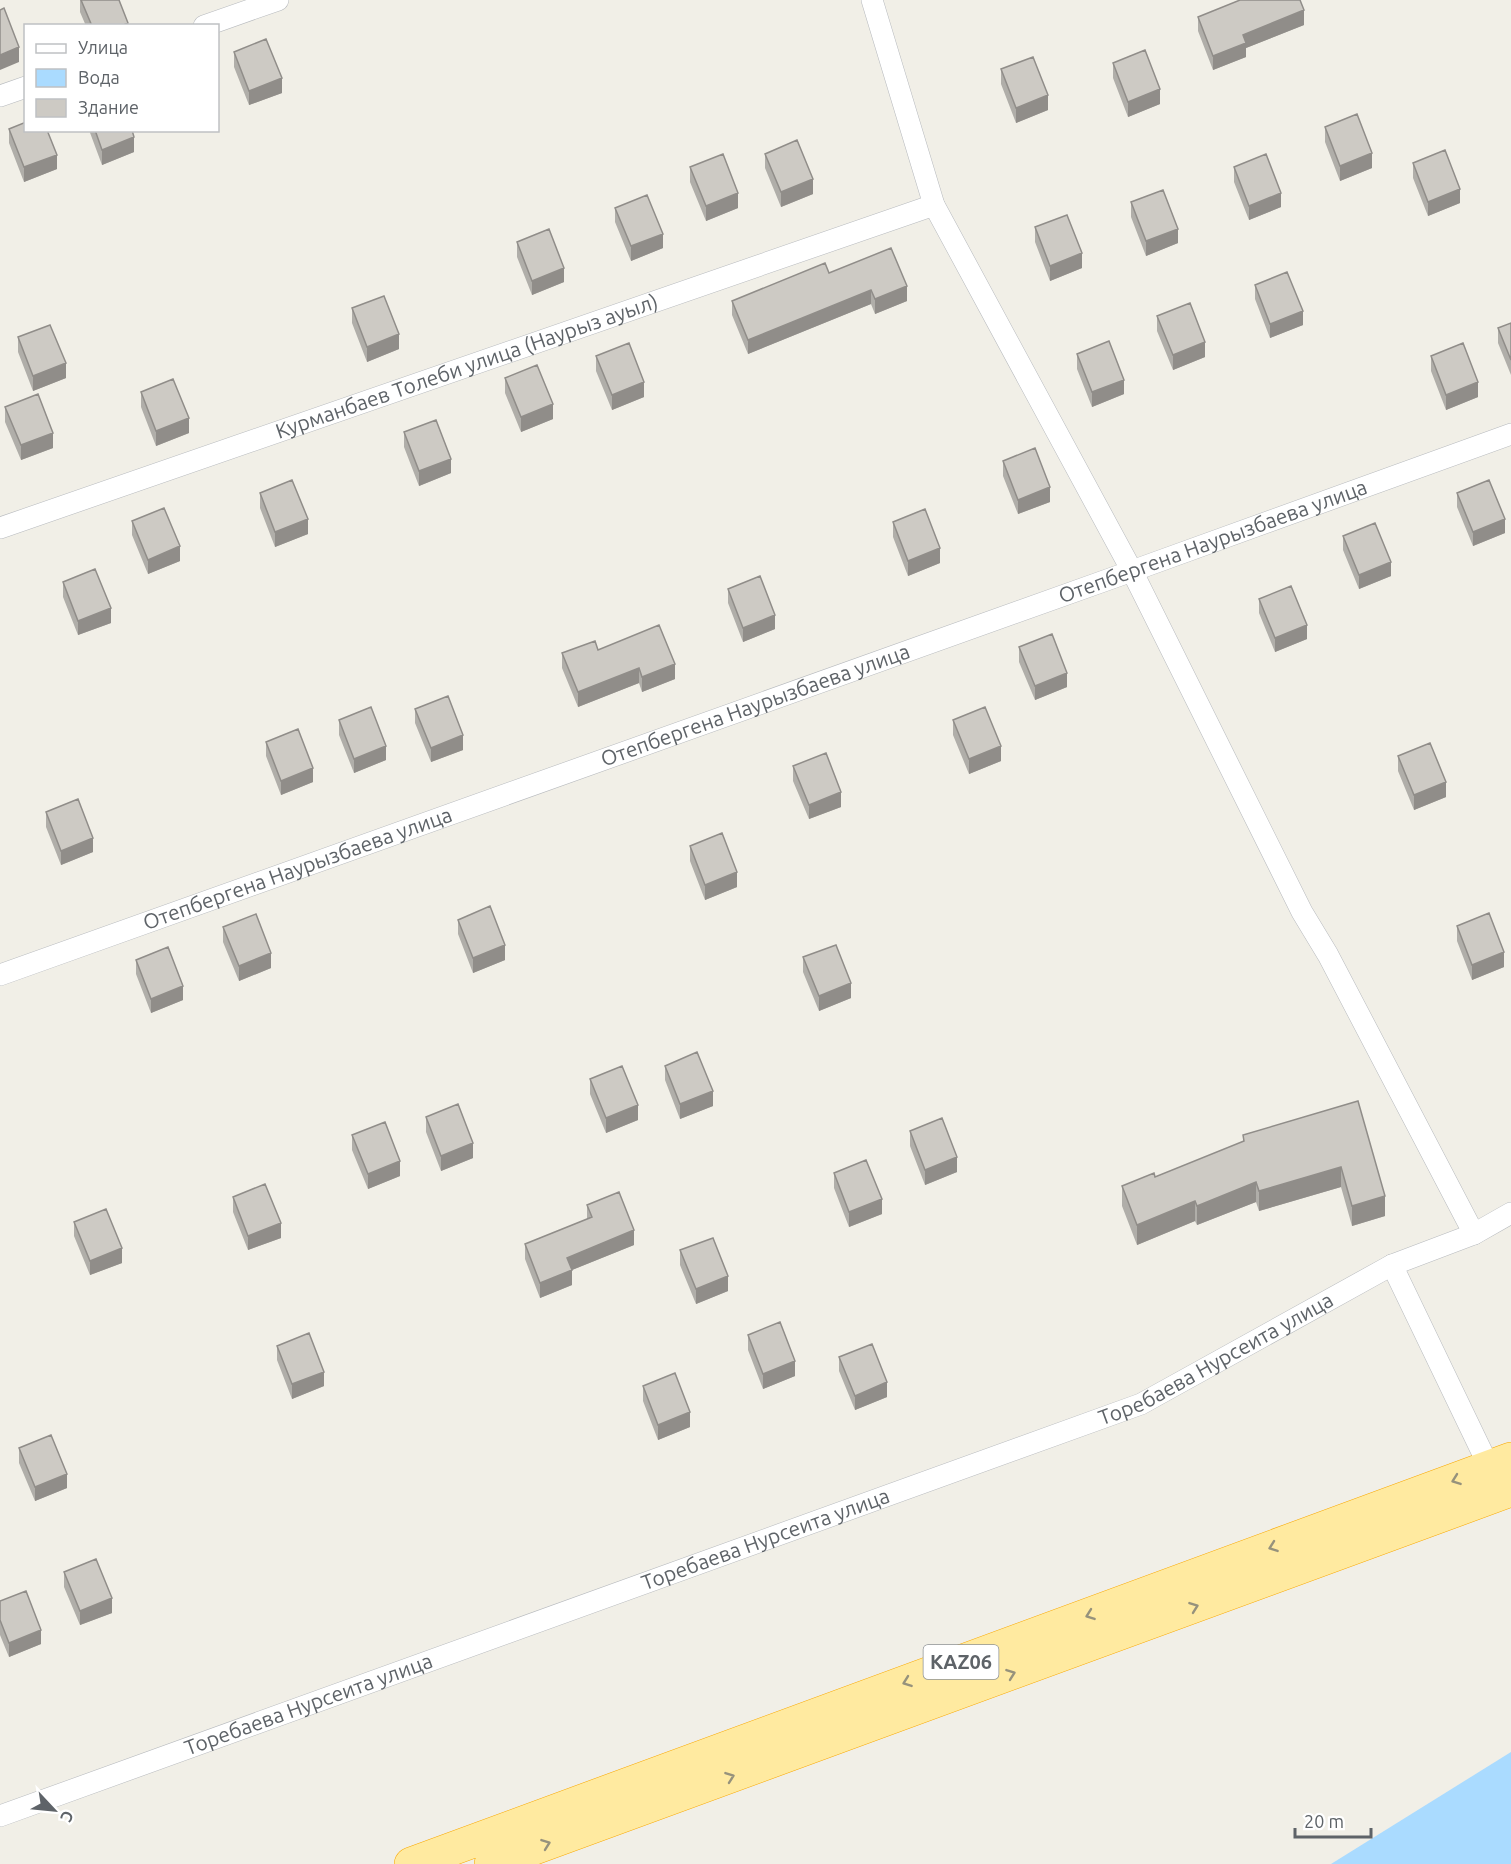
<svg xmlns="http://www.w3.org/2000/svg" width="1511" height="1864" font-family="Ubuntu,sans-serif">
<rect width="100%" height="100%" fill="#f1efe7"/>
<!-- water -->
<path fill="#aadbff" d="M 1511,1752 L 1511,1864 L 1331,1864 Z"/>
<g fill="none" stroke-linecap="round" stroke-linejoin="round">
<!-- minor casing -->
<g stroke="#b7babe" stroke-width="22">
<g id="minor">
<path d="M 872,0 L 934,205 L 1132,571 L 1302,912 L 1328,955 L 1474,1234"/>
<path d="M 204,26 L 278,0"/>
<path d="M 0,96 L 26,87"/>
<path id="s1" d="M 0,528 L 934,205"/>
<path id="s2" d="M 0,975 L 1132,571 L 1511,434"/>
<path d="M 1392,1265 L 1494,1477"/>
<path id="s3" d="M 0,1816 L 1141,1404 L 1392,1265 L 1474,1234 L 1511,1213"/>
</g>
</g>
<!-- trunk casing -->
<g stroke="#f9a800" stroke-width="34">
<path id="trunk" d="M 411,1864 L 1511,1459
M 491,1864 L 1511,1490"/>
</g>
<!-- minor -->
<use href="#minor" stroke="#fff" stroke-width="21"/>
<!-- trunk -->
<use href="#trunk" stroke="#ffeaa0" stroke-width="33"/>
</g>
<!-- wall -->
<path fill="#b0aea9" d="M 80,0 L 119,0 L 128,26 L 86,26 L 80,12 Z
M 1198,17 L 1304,25 L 1246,48 L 1246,57 L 1213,70 L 1198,31 Z
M 234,52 L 282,93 L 249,105 L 234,67 Z
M 1113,63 L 1160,104 L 1128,117 L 1113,78 Z
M 1001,69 L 1048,110 L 1016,123 L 1001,84 Z
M 1325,127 L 1372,168 L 1340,181 L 1325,142 Z
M 9,129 L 57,169 L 24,182 L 9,143 Z
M 89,130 L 132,130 L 134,152 L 102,165 Z
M 765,154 L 813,194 L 781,207 L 765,168 Z
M 1413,163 L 1460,203 L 1428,216 L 1413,178 Z
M 690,167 L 738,208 L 706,221 L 690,182 Z
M 1234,167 L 1281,207 L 1249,220 L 1234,182 Z
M 1131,202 L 1178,243 L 1146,256 L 1131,217 Z
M 615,208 L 663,248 L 631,261 L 615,222 Z
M 1035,227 L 1082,268 L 1050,281 L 1035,242 Z
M 517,242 L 564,282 L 532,295 L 517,257 Z
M 829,273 L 907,301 L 875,314 L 871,304 L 748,354 L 732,315 L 732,301 Z
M 1255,285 L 1303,325 L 1270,338 L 1255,299 Z
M 352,308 L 399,349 L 367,362 L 352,323 Z
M 1157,316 L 1205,357 L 1173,370 L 1157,331 Z
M 1511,323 L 1511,375 L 1498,343 L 1498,328 Z
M 18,337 L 66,378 L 33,391 L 18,352 Z
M 1077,354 L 1124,394 L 1092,407 L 1077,369 Z
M 596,356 L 644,397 L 612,410 L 596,371 Z
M 1431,356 L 1478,397 L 1446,410 L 1431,371 Z
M 505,378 L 553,419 L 521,432 L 505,393 Z
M 141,392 L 189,433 L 156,446 L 141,407 Z
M 5,407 L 53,448 L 21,460 L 5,422 Z
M 404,432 L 451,473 L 419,486 L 404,447 Z
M 1003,461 L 1050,502 L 1018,514 L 1003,476 Z
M 260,493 L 308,534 L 275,547 L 260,508 Z
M 1457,493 L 1505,533 L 1473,546 L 1457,507 Z
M 132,521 L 180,561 L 148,574 L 132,535 Z
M 893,522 L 940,563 L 908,576 L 893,537 Z
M 1343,536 L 1391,576 L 1359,589 L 1343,550 Z
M 63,582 L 111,623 L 78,635 L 63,597 Z
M 728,589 L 775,629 L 743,642 L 728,603 Z
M 1259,599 L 1307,639 L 1275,652 L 1259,613 Z
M 1019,647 L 1067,687 L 1035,700 L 1019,662 Z
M 598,650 L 675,679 L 642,692 L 639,683 L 578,707 L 562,668 L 562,653 Z
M 415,709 L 463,750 L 431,762 L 415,723 Z
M 339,720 L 386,760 L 354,773 L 339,735 Z
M 953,720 L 1001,761 L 969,774 L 953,735 Z
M 266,742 L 313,782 L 281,795 L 266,756 Z
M 1398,756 L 1446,797 L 1414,810 L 1398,771 Z
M 793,766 L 841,807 L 809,819 L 793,781 Z
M 46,812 L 93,852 L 61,865 L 46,827 Z
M 690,846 L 737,887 L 705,900 L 690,861 Z
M 458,920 L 505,960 L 473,973 L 458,934 Z
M 1457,926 L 1504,967 L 1472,980 L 1457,941 Z
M 223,927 L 271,968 L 239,981 L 223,942 Z
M 803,957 L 851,998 L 819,1011 L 803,972 Z
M 136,960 L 183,1000 L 151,1013 L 136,974 Z
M 665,1066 L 713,1106 L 680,1119 L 665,1080 Z
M 590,1079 L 638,1120 L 606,1133 L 590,1094 Z
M 1358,1101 L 1385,1216 L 1352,1226 L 1341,1187 L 1259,1211 L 1256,1202 L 1197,1225 L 1195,1221 L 1137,1245 L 1122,1206 L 1122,1186 L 1155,1177 L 1243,1142 L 1243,1135 Z
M 426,1117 L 473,1158 L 441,1171 L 426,1132 Z
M 910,1131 L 957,1172 L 925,1185 L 910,1146 Z
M 352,1135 L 400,1176 L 368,1189 L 352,1150 Z
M 834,1173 L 882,1214 L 849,1227 L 834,1188 Z
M 233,1197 L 281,1238 L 248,1250 L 233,1212 Z
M 587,1205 L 634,1245 L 572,1270 L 572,1285 L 540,1298 L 525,1259 L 525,1244 L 587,1219 Z
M 74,1222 L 122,1263 L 90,1275 L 74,1236 Z
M 680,1250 L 728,1291 L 696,1304 L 680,1265 Z
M 748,1335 L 795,1376 L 763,1389 L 748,1350 Z
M 277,1346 L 324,1386 L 292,1399 L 277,1360 Z
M 839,1357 L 887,1397 L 855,1410 L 839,1371 Z
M 643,1386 L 690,1427 L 658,1440 L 643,1401 Z
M 19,1448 L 67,1488 L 35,1501 L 19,1463 Z
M 64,1572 L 112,1613 L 80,1625 L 64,1587 Z
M 0,1601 L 41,1644 L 9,1657 L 0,1635 Z"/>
<!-- shaded-wall -->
<path fill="#908d89" d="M 1304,10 L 1304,25 L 1246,48 L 1246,57 L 1213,70 L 1213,56 L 1243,35 Z
M 19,47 L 19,62 L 0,70 L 0,55 Z
M 282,78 L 282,93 L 249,105 L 249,91 Z
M 1160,89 L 1160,104 L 1128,117 L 1128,102 Z
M 1048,95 L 1048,110 L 1016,123 L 1016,108 Z
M 134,137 L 134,152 L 102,165 L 102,150 Z
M 1372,153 L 1372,168 L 1340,181 L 1340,166 Z
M 57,155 L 57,169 L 24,182 L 24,167 Z
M 813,179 L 813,194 L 781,207 L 781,192 Z
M 1460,189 L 1460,203 L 1428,216 L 1428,202 Z
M 738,193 L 738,208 L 706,221 L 706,206 Z
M 1281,193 L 1281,207 L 1249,220 L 1249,206 Z
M 1178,229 L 1178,243 L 1146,256 L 1146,241 Z
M 663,234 L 663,248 L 631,261 L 631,246 Z
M 1082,253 L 1082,268 L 1050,281 L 1050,266 Z
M 564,268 L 564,282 L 532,295 L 532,281 Z
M 907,286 L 907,301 L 875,314 L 875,299 Z
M 871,290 L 871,304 L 748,354 L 748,340 Z
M 1303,311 L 1303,325 L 1270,338 L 1270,324 Z
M 399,334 L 399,349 L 367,362 L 367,347 Z
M 1205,342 L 1205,357 L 1173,370 L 1173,355 Z
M 66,363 L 66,378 L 33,391 L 33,376 Z
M 1124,380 L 1124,394 L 1092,407 L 1092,392 Z
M 644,382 L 644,397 L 612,410 L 612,395 Z
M 1478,382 L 1478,397 L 1446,410 L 1446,395 Z
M 553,404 L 553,419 L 521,432 L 521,417 Z
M 189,418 L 189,433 L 156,446 L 156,431 Z
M 53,433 L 53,448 L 21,460 L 21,445 Z
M 451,459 L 451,473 L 419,486 L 419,471 Z
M 1050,487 L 1050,502 L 1018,514 L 1018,500 Z
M 308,519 L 308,534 L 275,547 L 275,532 Z
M 1505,519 L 1505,533 L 1473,546 L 1473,532 Z
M 180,546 L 180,561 L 148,574 L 148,560 Z
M 940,548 L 940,563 L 908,576 L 908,561 Z
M 1391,562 L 1391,576 L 1359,589 L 1359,575 Z
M 111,608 L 111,623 L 78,635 L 78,621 Z
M 775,615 L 775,629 L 743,642 L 743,628 Z
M 1307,625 L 1307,639 L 1275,652 L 1275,638 Z
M 675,664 L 675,679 L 642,692 L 642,677 Z
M 639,668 L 639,683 L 578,707 L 578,692 Z
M 1067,673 L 1067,687 L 1035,700 L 1035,686 Z
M 463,735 L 463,750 L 431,762 L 431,748 Z
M 386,746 L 386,760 L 354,773 L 354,759 Z
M 1001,746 L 1001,761 L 969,774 L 969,759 Z
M 313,768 L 313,782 L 281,795 L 281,781 Z
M 1446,782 L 1446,797 L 1414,810 L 1414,795 Z
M 841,792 L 841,807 L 809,819 L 809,805 Z
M 93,838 L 93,852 L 61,865 L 61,851 Z
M 737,872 L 737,887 L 705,900 L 705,885 Z
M 505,945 L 505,960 L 473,973 L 473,958 Z
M 1504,952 L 1504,967 L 1472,980 L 1472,965 Z
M 271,953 L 271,968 L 239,981 L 239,966 Z
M 851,983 L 851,998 L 819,1011 L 819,996 Z
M 183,986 L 183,1000 L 151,1013 L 151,999 Z
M 713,1091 L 713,1106 L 680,1119 L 680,1104 Z
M 638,1105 L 638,1120 L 606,1133 L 606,1118 Z
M 473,1143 L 473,1158 L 441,1171 L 441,1156 Z
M 957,1157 L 957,1172 L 925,1185 L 925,1170 Z
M 400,1161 L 400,1176 L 368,1189 L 368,1174 Z
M 1341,1167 L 1341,1187 L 1259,1211 L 1259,1191 Z
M 1256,1182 L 1256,1202 L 1197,1225 L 1197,1206 Z
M 1385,1196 L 1385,1216 L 1352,1226 L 1352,1206 Z
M 882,1199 L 882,1214 L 849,1227 L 849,1212 Z
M 1195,1201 L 1195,1221 L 1137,1245 L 1137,1225 Z
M 281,1223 L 281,1238 L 248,1250 L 248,1236 Z
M 634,1230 L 634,1245 L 572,1270 L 572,1285 L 540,1298 L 540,1283 L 567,1258 Z
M 122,1248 L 122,1263 L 90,1275 L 90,1261 Z
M 728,1276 L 728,1291 L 696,1304 L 696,1289 Z
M 795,1361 L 795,1376 L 763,1389 L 763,1374 Z
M 324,1372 L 324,1386 L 292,1399 L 292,1384 Z
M 887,1382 L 887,1397 L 855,1410 L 855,1396 Z
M 690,1412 L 690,1427 L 658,1440 L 658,1425 Z
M 67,1474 L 67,1488 L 35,1501 L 35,1487 Z
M 112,1598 L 112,1613 L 80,1625 L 80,1611 Z
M 41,1630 L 41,1644 L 9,1657 L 9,1643 Z"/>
<!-- building -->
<path fill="#cdcac4" stroke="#908d89" stroke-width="1.5" d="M 81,0 L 119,0 L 128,23 L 121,26 L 92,26 Z
M 1240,0 L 1300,0 L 1304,10 L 1243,35 L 1246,43 L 1213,56 L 1198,17 Z
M 4,8 L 19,47 L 0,55 L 0,10 Z
M 266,39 L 282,78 L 249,91 L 234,52 Z
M 1145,50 L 1160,89 L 1128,102 L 1113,63 Z
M 1033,57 L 1048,95 L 1016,108 L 1001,69 Z
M 1357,114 L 1372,153 L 1340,166 L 1325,127 Z
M 26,122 L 26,130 L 47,130 L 57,155 L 24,167 L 9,129 Z
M 95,130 L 132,130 L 134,137 L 102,150 Z
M 797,140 L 813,179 L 781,192 L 765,154 Z
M 1445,150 L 1460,189 L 1428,202 L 1413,163 Z
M 723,154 L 738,193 L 706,206 L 690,167 Z
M 1266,154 L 1281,193 L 1249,206 L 1234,167 Z
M 1163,190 L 1178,229 L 1146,241 L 1131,202 Z
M 647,195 L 663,234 L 631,246 L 615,208 Z
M 1067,215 L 1082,253 L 1050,266 L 1035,227 Z
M 549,229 L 564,268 L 532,281 L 517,242 Z
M 891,248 L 907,286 L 875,299 L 871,290 L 748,340 L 732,301 L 825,263 L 829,273 Z
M 1287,272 L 1303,311 L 1270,324 L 1255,285 Z
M 384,296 L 399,334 L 367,347 L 352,308 Z
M 1190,303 L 1205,342 L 1173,355 L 1157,316 Z
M 1511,323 L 1511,360 L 1498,328 Z
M 50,325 L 66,363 L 33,376 L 18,337 Z
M 1109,341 L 1124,380 L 1092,392 L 1077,354 Z
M 629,343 L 644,382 L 612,395 L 596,356 Z
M 1463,343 L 1478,382 L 1446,395 L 1431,356 Z
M 537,365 L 553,404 L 521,417 L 505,378 Z
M 173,379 L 189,418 L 156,431 L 141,392 Z
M 38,394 L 53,433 L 21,445 L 5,407 Z
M 436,420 L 451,459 L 419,471 L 404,432 Z
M 1035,448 L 1050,487 L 1018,500 L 1003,461 Z
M 292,480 L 308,519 L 275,532 L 260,493 Z
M 1489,480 L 1505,519 L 1473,532 L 1457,493 Z
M 164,508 L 180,546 L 148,560 L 132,521 Z
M 925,509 L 940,548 L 908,561 L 893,522 Z
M 1375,523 L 1391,562 L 1359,575 L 1343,536 Z
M 95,569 L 111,608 L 78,621 L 63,582 Z
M 760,576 L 775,615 L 743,628 L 728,589 Z
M 1291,586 L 1307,625 L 1275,638 L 1259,599 Z
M 659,625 L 675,664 L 642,677 L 639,668 L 578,692 L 562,653 L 595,641 L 598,650 Z
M 1052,634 L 1067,673 L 1035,686 L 1019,647 Z
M 448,696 L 463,735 L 431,748 L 415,709 Z
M 371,707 L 386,746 L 354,759 L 339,720 Z
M 985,707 L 1001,746 L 969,759 L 953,720 Z
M 298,729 L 313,768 L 281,781 L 266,742 Z
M 1430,743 L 1446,782 L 1414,795 L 1398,756 Z
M 826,753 L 841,792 L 809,805 L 793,766 Z
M 78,799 L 93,838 L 61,851 L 46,812 Z
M 722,833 L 737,872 L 705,885 L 690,846 Z
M 490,906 L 505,945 L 473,958 L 458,920 Z
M 1489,913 L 1504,952 L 1472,965 L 1457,926 Z
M 256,914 L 271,953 L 239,966 L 223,927 Z
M 836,945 L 851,983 L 819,996 L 803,957 Z
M 168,947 L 183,986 L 151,999 L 136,960 Z
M 697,1052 L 713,1091 L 680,1104 L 665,1066 Z
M 622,1066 L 638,1105 L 606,1118 L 590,1079 Z
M 1358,1101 L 1385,1196 L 1352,1206 L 1341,1167 L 1259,1191 L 1256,1182 L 1197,1206 L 1195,1201 L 1137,1225 L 1122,1186 L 1154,1173 L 1155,1177 L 1244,1141 L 1243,1135 Z
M 458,1104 L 473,1143 L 441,1156 L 426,1117 Z
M 942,1118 L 957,1157 L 925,1170 L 910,1131 Z
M 385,1122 L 400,1161 L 368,1174 L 352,1135 Z
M 866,1160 L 882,1199 L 849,1212 L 834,1173 Z
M 265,1184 L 281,1223 L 248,1236 L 233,1197 Z
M 619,1192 L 634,1230 L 567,1258 L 572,1270 L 540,1283 L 525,1244 L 592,1217 L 587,1205 Z
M 106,1209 L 122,1248 L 90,1261 L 74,1222 Z
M 713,1238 L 728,1276 L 696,1289 L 680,1250 Z
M 780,1322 L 795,1361 L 763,1374 L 748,1335 Z
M 309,1333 L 324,1372 L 292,1384 L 277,1346 Z
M 872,1344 L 887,1382 L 855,1396 L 839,1357 Z
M 675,1373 L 690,1412 L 658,1425 L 643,1386 Z
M 51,1435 L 67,1474 L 35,1487 L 19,1448 Z
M 96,1559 L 112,1598 L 80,1611 L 64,1572 Z
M 26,1591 L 41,1630 L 9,1643 L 0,1620 L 0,1601 Z"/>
<!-- one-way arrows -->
<defs><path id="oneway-chevron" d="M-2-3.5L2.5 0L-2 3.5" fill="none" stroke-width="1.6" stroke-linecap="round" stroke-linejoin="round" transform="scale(1.5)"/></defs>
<g stroke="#96927c">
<use href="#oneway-chevron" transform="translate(1456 1480) rotate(160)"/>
<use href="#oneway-chevron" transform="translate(1273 1547) rotate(160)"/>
<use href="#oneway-chevron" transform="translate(1194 1607) rotate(-20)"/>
<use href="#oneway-chevron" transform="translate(1090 1615) rotate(160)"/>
<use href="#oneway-chevron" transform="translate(1011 1674) rotate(-20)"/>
<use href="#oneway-chevron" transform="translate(907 1682) rotate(160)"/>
<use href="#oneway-chevron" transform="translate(730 1777) rotate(-20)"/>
<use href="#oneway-chevron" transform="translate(546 1844) rotate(-20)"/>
</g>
<g text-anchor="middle" stroke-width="4.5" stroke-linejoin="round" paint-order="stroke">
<!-- shield labels -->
<rect fill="#fff" stroke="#8e9295" stroke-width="1.5" x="923.5" y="1645" width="75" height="34" rx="4.5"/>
<g font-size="20" font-weight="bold" fill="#5e6368">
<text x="961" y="1669">KАZ06</text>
</g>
<!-- street labels -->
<g font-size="21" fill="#5e6368" stroke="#fff">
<text dy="7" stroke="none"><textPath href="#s1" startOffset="494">Курманбаев Толеби улица (Наурыз ауыл)</textPath></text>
<text dy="7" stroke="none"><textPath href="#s2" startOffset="1288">Отепбергена Наурызбаева улица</textPath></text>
<text dy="7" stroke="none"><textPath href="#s2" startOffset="802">Отепбергена Наурызбаева улица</textPath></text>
<text dy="7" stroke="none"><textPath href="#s2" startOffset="316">Отепбергена Наурызбаева улица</textPath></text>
<text dy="7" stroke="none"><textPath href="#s3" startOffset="1300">Торебаева Нурсеита улица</textPath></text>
<text dy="7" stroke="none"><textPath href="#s3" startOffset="814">Торебаева Нурсеита улица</textPath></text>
<text dy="7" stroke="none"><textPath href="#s3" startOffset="328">Торебаева Нурсеита улица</textPath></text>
</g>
</g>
<!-- legend -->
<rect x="24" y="24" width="195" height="108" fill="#ffffff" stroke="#bfc1c3" stroke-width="1.5"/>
<rect x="36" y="44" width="30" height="9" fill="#ffffff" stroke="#bfc1c3" stroke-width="1.5"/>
<text x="78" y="54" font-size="18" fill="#5e6368">Улица</text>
<rect x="36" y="69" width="30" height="18" fill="#aadbff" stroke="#bfc1c3" stroke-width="1.5"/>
<text x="78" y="84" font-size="18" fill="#5e6368">Вода</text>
<rect x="36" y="99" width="30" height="18" fill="#cdcac4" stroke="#bfc1c3" stroke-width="1.5"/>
<text x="78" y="114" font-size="18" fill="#5e6368">Здание</text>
<!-- north arrow -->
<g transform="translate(54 1810) rotate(116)" stroke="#ffffff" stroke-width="4.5" paint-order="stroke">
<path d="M0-4.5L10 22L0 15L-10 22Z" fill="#5e6368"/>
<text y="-9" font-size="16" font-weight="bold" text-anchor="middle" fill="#5e6368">С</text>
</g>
<!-- scale -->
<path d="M1295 1828v9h76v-9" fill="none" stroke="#5e6368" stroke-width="3"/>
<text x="1304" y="1828" font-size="18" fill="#5e6368" stroke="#ffffff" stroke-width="4.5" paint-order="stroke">20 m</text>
</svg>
